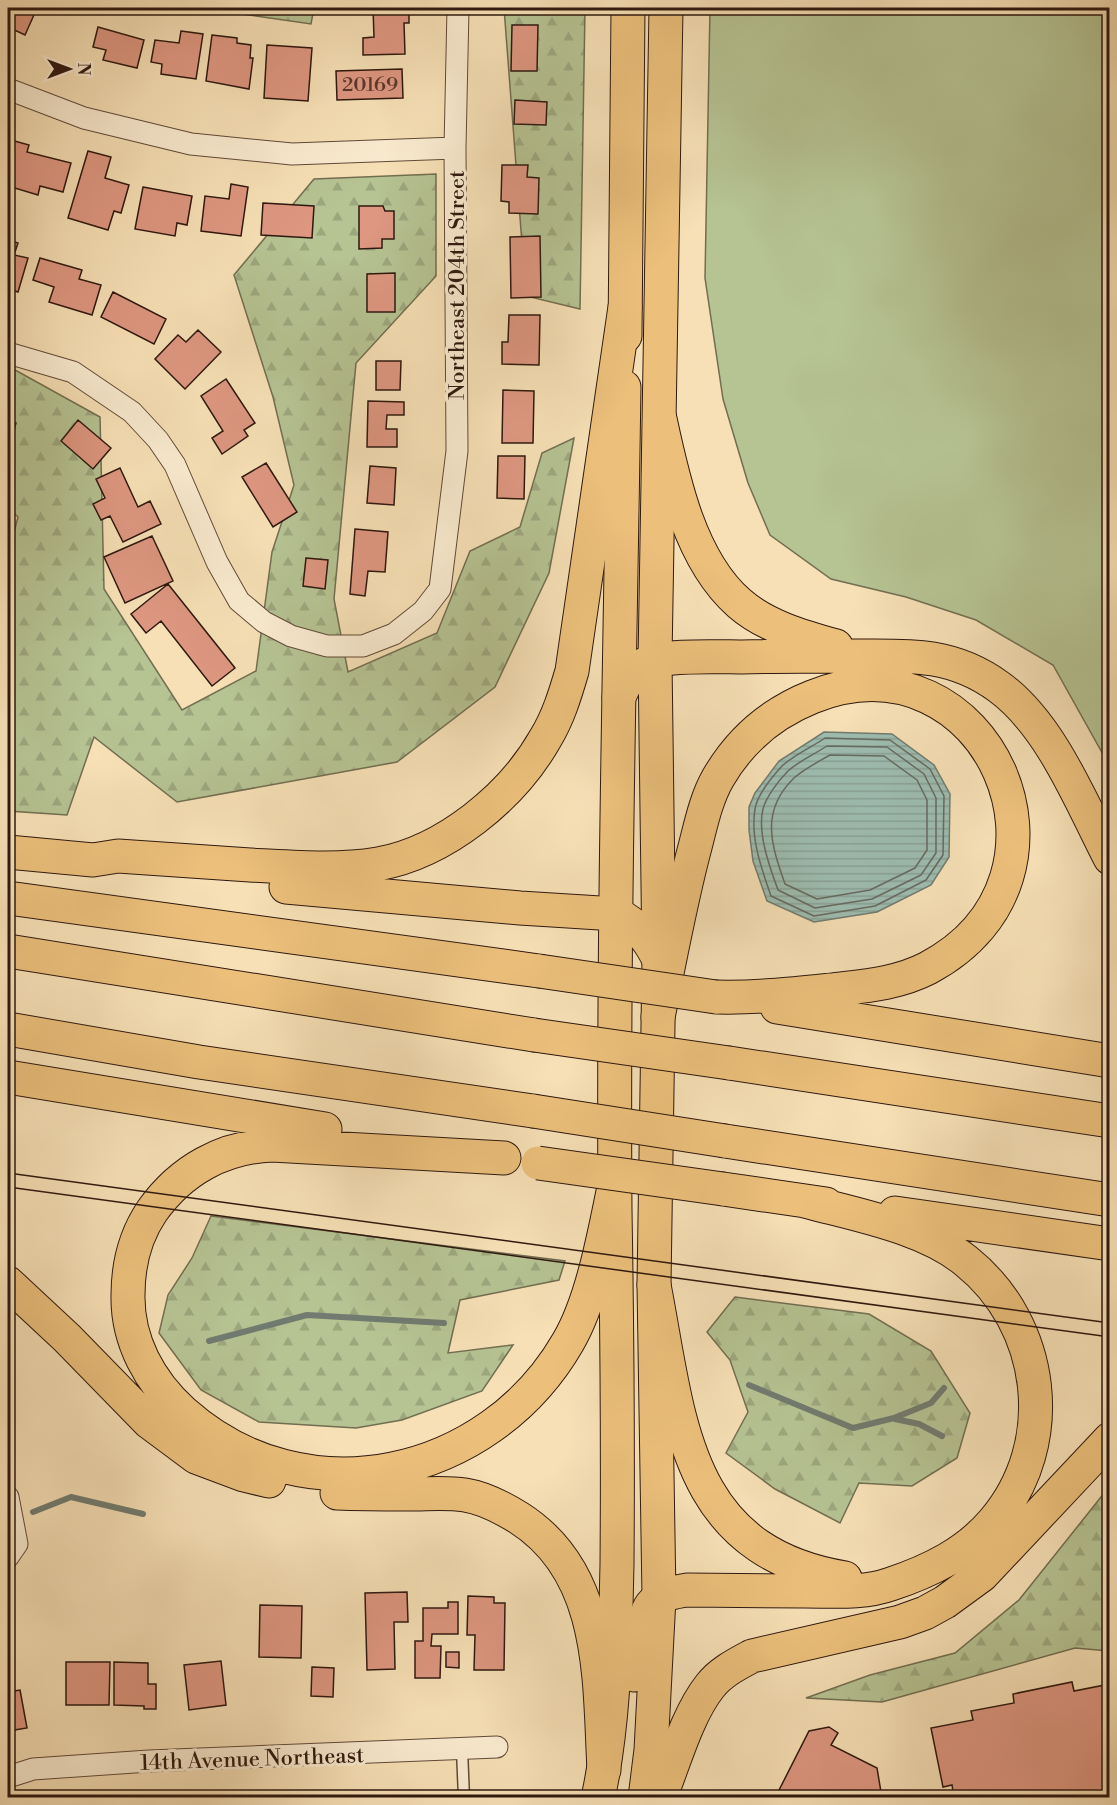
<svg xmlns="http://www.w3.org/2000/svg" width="1117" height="1805" font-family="'Libre Bodoni',serif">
<defs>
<pattern id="forest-firs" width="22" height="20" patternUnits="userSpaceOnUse" patternTransform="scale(1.5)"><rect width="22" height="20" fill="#b6c393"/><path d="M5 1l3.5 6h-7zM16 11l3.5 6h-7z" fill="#9da77e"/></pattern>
<pattern id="water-rules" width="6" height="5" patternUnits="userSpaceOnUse" patternTransform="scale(1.5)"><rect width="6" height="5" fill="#9dbdb1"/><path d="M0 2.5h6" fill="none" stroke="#88a297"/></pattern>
</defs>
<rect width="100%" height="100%" fill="#f7e0b6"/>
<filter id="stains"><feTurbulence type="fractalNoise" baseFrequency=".00333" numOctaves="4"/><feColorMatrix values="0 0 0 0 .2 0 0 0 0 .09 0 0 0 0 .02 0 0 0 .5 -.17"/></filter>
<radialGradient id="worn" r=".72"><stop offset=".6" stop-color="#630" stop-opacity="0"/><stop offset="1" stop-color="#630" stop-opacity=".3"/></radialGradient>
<!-- grass -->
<path fill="#b6c393" stroke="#726e51" stroke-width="1.5" d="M 710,8 L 1109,8 L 1109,765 L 1053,665 L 976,620 L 906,597 L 831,579 L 770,535 L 748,483 L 723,399 L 705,278 Z"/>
<!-- forest -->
<path fill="url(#forest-firs)" stroke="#726e51" stroke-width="1.5" d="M 201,8 L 314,8 L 311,24 Z
M 504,8 L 585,8 L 580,309 L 526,296 Z
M 436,174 L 436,276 L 356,363 L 334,599 L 348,672 L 437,633 L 470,551 L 520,527 L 542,453 L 574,438 L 549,573 L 495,687 L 397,762 L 177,802 L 94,737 L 67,815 L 8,811 L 8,556 L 18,517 L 8,508 L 8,366 L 100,417 L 104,589 L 182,710 L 256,671 L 272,552 L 294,485 L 273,397 L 234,275 L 314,179 Z
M 211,1216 L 565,1261 L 559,1280 L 460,1300 L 448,1353 L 513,1345 L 482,1391 L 402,1420 L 356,1428 L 259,1422 L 201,1390 L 159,1333 L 168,1295 L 192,1258 Z
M 735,1297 L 869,1314 L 931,1351 L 970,1413 L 957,1458 L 912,1486 L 859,1483 L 840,1523 L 775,1489 L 726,1453 L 748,1412 L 730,1360 L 707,1332 Z
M 1109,1487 L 1109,1651 L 1075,1648 L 882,1702 L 806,1698 L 870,1675 L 955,1653 L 1019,1600 Z"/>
<!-- water -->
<path fill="url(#water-rules)" stroke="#717b70" stroke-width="1.5" d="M 824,732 L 892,734 L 934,765 L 950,794 L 949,857 L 931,885 L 877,912 L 814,922 L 767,901 L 753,861 L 749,830 L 749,807 L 755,793 L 779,761 Z"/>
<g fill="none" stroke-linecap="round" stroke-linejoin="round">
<!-- shore -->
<path stroke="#666a60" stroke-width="1.5" d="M 825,738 L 890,740 L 930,769 L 944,796 L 943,855 L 926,880 L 875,906 L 814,916 L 771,896 C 762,870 750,838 755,809 C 757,795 772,777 782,766 C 794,755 812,747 825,738 Z
M 827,746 L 887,747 L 924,774 L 936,798 L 936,853 L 921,875 L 872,899 L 815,908 L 778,890 C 770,868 757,833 763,809 C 766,797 779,780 788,771 C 799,761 815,754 827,746 Z
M 830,755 L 884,756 L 917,780 L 927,800 L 927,850 L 915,868 L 870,890 L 817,899 L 785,884 C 771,844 760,811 794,778 C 804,769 818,762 830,755 Z"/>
<!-- stream -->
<path stroke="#717b70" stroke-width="6" d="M 209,1341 L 307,1315 L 444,1323
M 749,1385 L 853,1428 L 894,1418 L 931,1403 L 944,1388
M 895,1419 L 919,1424 L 942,1436
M 33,1512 L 71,1497 L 143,1514"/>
</g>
<!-- building -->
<path fill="#de9781" stroke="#2e180f" stroke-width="1.5" d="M 8,8 L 37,8 L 25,35 L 8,27 Z
M 373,8 L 409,8 L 409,23 L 404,23 L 405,54 L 363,55 L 363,38 L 374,37 Z
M 512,25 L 538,25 L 537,71 L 511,71 Z
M 98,27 L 144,40 L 137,68 L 103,60 L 106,50 L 93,47 Z
M 181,31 L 203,34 L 196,79 L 161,74 L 162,64 L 151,62 L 155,40 L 179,43 Z
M 212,35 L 237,38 L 237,43 L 251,45 L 250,58 L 253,58 L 249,89 L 206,81 Z
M 267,45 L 312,48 L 308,101 L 264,98 Z
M 402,69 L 403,98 L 337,100 L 336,71 Z
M 515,100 L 547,102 L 546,125 L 514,124 Z
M 11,140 L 29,145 L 27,152 L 71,163 L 63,192 L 40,186 L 38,195 L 8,186 L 8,152 Z
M 88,151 L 111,157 L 105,178 L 129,185 L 121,213 L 114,211 L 108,230 L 68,218 Z
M 502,165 L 528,165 L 527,177 L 539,178 L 538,214 L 509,213 L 509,202 L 501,201 Z
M 231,184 L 248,187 L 241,236 L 201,231 L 205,196 L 229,199 Z
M 143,187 L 192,196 L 187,225 L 177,223 L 175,236 L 135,229 Z
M 263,203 L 314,206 L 312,238 L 261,235 Z
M 359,206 L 383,206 L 385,211 L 394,211 L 394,239 L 382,239 L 382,248 L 359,249 Z
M 540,236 L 541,297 L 511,298 L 510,237 Z
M 8,240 L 18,243 L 14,255 L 28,258 L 18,292 L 8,289 Z
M 40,258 L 82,270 L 79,279 L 101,285 L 92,315 L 49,302 L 54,287 L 33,280 Z
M 395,273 L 395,312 L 367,312 L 367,274 Z
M 113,292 L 166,319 L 154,344 L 101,317 Z
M 509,315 L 540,315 L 539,365 L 502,364 L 502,342 L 508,342 Z
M 198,330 L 221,352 L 185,389 L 155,359 L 178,335 L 186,342 Z
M 376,361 L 401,361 L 400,390 L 376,390 Z
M 226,379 L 255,423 L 244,430 L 248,436 L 222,454 L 212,438 L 223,431 L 201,396 Z
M 503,390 L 534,391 L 533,443 L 502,443 Z
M 368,401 L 404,402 L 404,415 L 387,415 L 386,429 L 397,429 L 397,447 L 367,447 Z
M 8,420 L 16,423 L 8,453 Z
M 78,420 L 111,448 L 93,469 L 61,441 Z
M 498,456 L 525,456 L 524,499 L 497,498 Z
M 266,463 L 297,512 L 273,527 L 242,477 Z
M 370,466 L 396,468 L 394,505 L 367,503 Z
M 120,468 L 138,507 L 150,501 L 161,524 L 123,542 L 110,516 L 101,520 L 93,504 L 105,498 L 96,479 Z
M 355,529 L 388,532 L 385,572 L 368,571 L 365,596 L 350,594 Z
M 152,536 L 173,581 L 125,603 L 104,557 Z
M 306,558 L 328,560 L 325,589 L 303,586 Z
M 168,584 L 235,668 L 212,686 L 161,621 L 146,633 L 131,614 Z
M 407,1592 L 408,1622 L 394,1622 L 395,1669 L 367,1670 L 365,1593 Z
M 468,1596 L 494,1597 L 494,1603 L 505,1603 L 504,1670 L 474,1670 L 475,1635 L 467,1635 Z
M 448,1602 L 458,1602 L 458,1634 L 432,1634 L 431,1646 L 441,1646 L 440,1678 L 415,1678 L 415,1641 L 423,1641 L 423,1608 L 448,1608 Z
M 260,1605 L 302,1606 L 301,1658 L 259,1657 Z
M 446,1652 L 459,1652 L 459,1668 L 446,1667 Z
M 221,1661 L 226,1705 L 189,1710 L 184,1665 Z
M 66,1662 L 110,1662 L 109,1705 L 66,1705 Z
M 114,1662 L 148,1663 L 148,1684 L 156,1684 L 156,1709 L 144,1709 L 144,1706 L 114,1705 Z
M 312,1667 L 334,1668 L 333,1697 L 311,1696 Z
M 1072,1682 L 1074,1691 L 1110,1684 L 1110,1798 L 954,1798 L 952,1785 L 943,1787 L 931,1728 L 973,1720 L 971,1711 L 1014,1703 L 1013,1694 Z
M 20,1690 L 27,1728 L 8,1731 L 8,1692 Z
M 829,1727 L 838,1733 L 831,1745 L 877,1768 L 882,1798 L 775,1798 L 809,1731 Z
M 434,1793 L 434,1798 L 318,1798 L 318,1794 Z"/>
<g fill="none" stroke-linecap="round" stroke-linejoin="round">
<!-- service casing -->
<g stroke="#604a39" stroke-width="13">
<path id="service" d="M 462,1750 L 464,1798"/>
</g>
<!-- minor casing -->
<g stroke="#604a39" stroke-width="23">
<path id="minor" d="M 8,89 L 84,118 L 191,144 L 292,154 L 455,148
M 8,353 L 73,372 L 132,412 L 158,440 L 175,465 L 217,562 L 239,601 L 264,622 L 291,636 L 327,646 L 363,646 L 394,634 L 423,611 L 440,589 L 457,451 L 455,148 L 458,8
M 8,1497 L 17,1544 L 8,1557
M 8,1777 L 33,1769 L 149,1761 L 497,1747"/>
</g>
<!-- primary casing -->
<g stroke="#2e180f" stroke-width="35">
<path id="primary" d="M 625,336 L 628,8
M 598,1798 C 615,1720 615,1643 617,1565 C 618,1447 617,1328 615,1210 C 613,936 620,661 624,387
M 645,1798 L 651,1750 L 659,1598 L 654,1285 L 659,960 L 655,660 L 666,8"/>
</g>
<!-- motorway casing -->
<g stroke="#2e180f" stroke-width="35">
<path id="motorway" d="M 660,419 C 673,480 690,560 739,603 C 765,626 803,637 836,646
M 619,697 C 625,684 630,672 643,665 C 662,654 719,657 742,657 C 780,656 818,656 856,656 C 881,656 908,655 933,659 C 957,663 980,673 999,687 C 1051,725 1081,802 1110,858
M 8,852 L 93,860 L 118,856 C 162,859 206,862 250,865 C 292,867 336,871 378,864 C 445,852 512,797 545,739 C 558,718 565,695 572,671 L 625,307
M 286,887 L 520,908 L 616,914 C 637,924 649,939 659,960
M 8,898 L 539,971
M 8,951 L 534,1035
M 777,1007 L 1110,1061
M 658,1017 C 670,960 680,903 695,847 C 701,824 706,799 718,778 C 740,740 772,713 812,697 C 987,627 1099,877 928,968 C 897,984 864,986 831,990 C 792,994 755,998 716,997
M 8,1029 L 199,1062 L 533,1111
M 729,1063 L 1110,1121
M 8,1077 L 325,1129
M 725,1141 L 1110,1200
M 504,1158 L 272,1145 C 223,1147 181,1170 152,1211 C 135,1236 128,1266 128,1295 C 127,1341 150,1382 183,1412 C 305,1521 489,1479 568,1342 C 593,1300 605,1230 615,1182
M 723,1189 L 826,1204
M 895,1213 L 1110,1244
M 8,1283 L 67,1338 L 149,1422 L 196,1457 L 244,1475 L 269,1481
M 654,1285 C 680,1418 682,1551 845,1578
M 337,1493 C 362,1494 386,1494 410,1494 C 428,1494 447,1492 465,1495 C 484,1498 503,1508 519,1518 C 605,1573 599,1679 604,1770
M 634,1675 C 637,1670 642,1664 643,1658 C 651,1621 632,1598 687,1590 C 726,1590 765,1591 805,1591 C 833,1591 863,1594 891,1584 C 930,1571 967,1553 994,1521 C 1060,1443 1045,1324 966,1261 C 924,1227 857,1215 805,1201
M 660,1798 C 674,1763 687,1715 710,1686 C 721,1672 737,1664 752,1656 L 900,1622 L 925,1613 L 945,1602 L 982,1575 L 1110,1439"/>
</g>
<!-- service -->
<use href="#service" stroke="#faebd0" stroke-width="10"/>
<!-- minor -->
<use href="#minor" stroke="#faebd0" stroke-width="21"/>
<!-- primary -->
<use href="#primary" stroke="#ecc07b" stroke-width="33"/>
<!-- motorway -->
<use href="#motorway" stroke="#ecc07b" stroke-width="33"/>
<!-- tram -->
<path stroke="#2e180f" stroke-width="1.5" d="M 8,1173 L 1110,1323
M 8,1187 L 1110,1337"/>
<!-- motorway-bridge casing -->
<g stroke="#2e180f" stroke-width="35" stroke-linecap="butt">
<path id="motorway-bridge" d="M 539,971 L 716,997
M 534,1035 L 729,1063
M 533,1111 L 725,1141
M 538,1163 L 723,1189"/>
</g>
<!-- motorway-bridge -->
<use href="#motorway-bridge" stroke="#ecc07b" stroke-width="33"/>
</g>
<g text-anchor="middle" stroke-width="6" stroke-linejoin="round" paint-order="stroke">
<!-- number labels -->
<g font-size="20" fill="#5a382c">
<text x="370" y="91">20169</text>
</g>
<!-- street labels -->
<g font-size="22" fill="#2e180f" stroke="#faebd0">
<text transform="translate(456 285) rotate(-90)" y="8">Northeast 204th Street</text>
<text transform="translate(252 1758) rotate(-2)" y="8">14th Avenue Northeast</text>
</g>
</g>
<!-- margin -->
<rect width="1117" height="1805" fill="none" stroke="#f7e0b6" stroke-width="30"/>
<rect x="9" y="9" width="1099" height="1787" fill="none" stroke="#2e180f" stroke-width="3"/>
<rect x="15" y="15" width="1087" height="1775" fill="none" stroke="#2e180f" stroke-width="1.5"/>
<!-- north arrow -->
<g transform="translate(69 69) rotate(90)" stroke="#faebd0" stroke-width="4.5" paint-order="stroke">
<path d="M0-4.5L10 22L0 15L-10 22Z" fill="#2e180f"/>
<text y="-9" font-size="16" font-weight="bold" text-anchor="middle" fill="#2e180f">N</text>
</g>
<rect width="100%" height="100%" filter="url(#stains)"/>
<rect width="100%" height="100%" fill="url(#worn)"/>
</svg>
